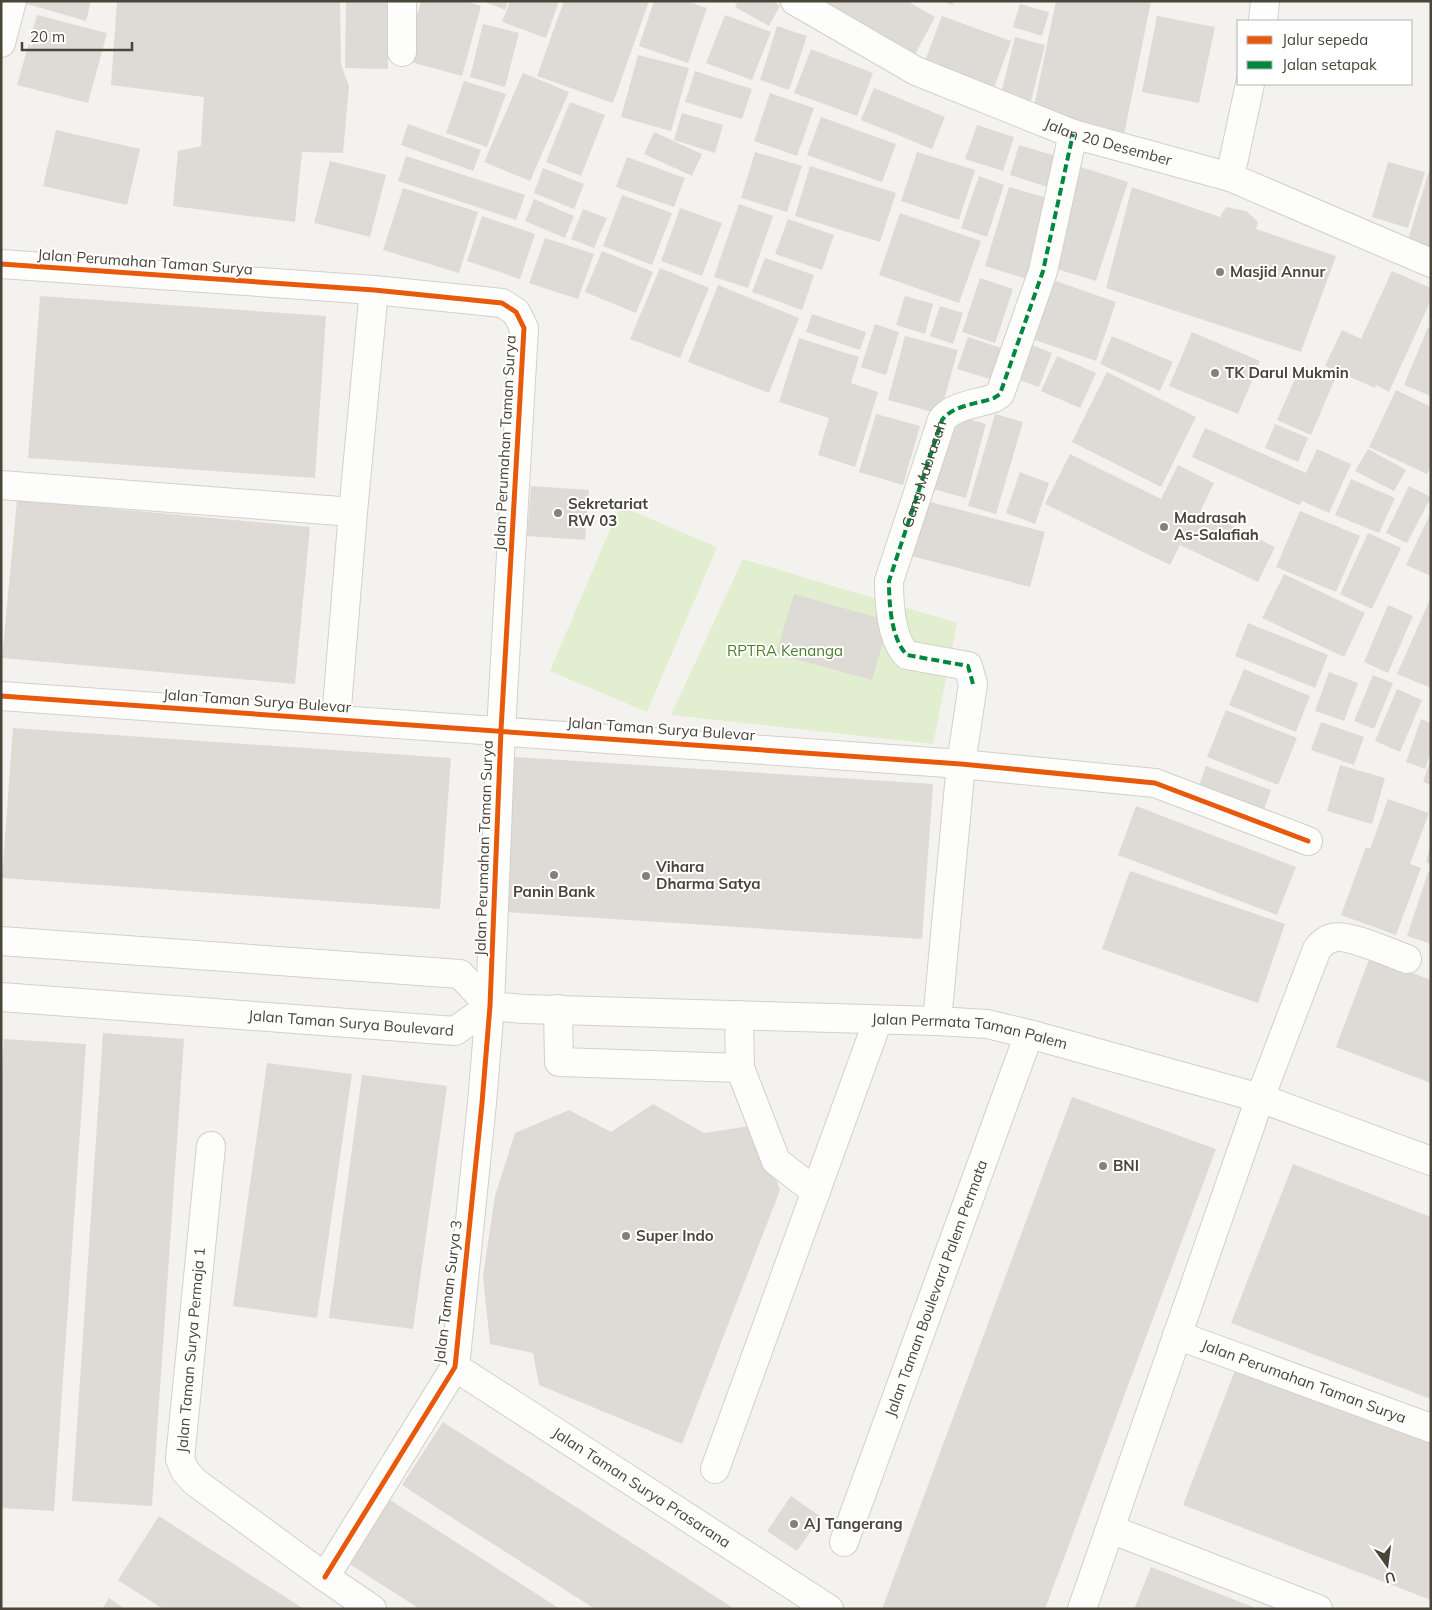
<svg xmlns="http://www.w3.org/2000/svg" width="1432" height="1610" font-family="Mulish,sans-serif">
<rect width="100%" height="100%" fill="#f4f2ee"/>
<!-- green -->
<path fill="#e1eecf" d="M 620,506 L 717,547 L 647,712 L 550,671 Z
M 743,559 L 957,623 L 933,744 L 671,715 Z"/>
<!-- building -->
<path fill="#dedbd6" d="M 17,1 L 91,1 L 86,21 Z
M 117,1 L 340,1 L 341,64 L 349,86 L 343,153 L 302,152 L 295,222 L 173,206 L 178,151 L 201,146 L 204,97 L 111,85 Z
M 346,1 L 388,1 L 388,69 L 345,68 Z
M 421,1 L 465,1 L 481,6 L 462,76 L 404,60 Z
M 483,1 L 508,1 L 505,10 Z
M 510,1 L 559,1 L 546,38 L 502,22 Z
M 564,1 L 649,1 L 613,103 L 537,76 Z
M 654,1 L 686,1 L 707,8 L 688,63 L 639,46 Z
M 738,1 L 772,1 L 780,6 L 769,26 L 735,7 Z
M 808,1 L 907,1 L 935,17 L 913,58 Z
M 942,1 L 954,1 L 953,5 Z
M 1056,1 L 1151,1 L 1124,135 L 1032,116 Z
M 1020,4 L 1049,12 L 1042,36 L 1013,27 Z
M 37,15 L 107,33 L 88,103 L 17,85 Z
M 725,15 L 771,32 L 752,80 L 706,63 Z
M 942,16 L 1011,41 L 991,96 L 921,71 Z
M 1157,16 L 1215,27 L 1199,103 L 1142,92 Z
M 483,24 L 519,33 L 505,87 L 470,77 Z
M 777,26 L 807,36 L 789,90 L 760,80 Z
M 1015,37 L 1045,45 L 1031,101 L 1001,94 Z
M 811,49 L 873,73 L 857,116 L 794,93 Z
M 638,55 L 689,68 L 671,131 L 621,117 Z
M 695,71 L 752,89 L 742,119 L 685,102 Z
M 523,73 L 569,92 L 530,181 L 484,162 Z
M 464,81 L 506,94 L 487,147 L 446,133 Z
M 874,88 L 945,117 L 932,149 L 861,120 Z
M 770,93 L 814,108 L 797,156 L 754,141 Z
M 570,102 L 605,115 L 581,176 L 546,162 Z
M 682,113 L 723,125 L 715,153 L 674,140 Z
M 821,117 L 896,144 L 882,182 L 807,155 Z
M 408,124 L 481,150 L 473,171 L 401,145 Z
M 977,125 L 1014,137 L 1003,171 L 965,159 Z
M 56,130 L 140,149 L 127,205 L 43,186 Z
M 654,132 L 702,154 L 692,176 L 644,154 Z
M 1019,145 L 1066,159 L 1057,190 L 1010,175 Z
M 755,152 L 802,166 L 787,212 L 741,198 Z
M 917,152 L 975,170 L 959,220 L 901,201 Z
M 406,156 L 525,195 L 516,220 L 398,181 Z
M 627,157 L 685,178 L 674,207 L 616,187 Z
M 330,161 L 386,175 L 370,237 L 314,223 Z
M 1388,162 L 1425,172 L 1408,228 L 1372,217 Z
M 810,166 L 896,193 L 880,242 L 795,216 Z
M 1081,167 L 1128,182 L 1096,281 L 1050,267 Z
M 543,168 L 584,184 L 574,209 L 534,193 Z
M 1430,168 L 1431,168 L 1431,250 L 1407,243 Z
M 979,176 L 1004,185 L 987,237 L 961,228 Z
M 1009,187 L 1057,201 L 1033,281 L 985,266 Z
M 1132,187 L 1220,217 L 1226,207 L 1246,211 L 1258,222 L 1256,229 L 1336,256 L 1301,352 L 1106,288 Z
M 403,188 L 478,212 L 459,273 L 383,250 Z
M 622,195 L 672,213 L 652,265 L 603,246 Z
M 534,199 L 574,216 L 565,238 L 525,221 Z
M 739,204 L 773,216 L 748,288 L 714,277 Z
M 680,208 L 722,223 L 702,276 L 661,261 Z
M 583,209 L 607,218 L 594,248 L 571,239 Z
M 900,213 L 981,241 L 959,303 L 879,275 Z
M 482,216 L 535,234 L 520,279 L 467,261 Z
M 788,219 L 834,235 L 822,270 L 775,254 Z
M 545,238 L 594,254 L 578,299 L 529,283 Z
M 602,251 L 653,272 L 636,313 L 585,292 Z
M 765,258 L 814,275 L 802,310 L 752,292 Z
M 660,268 L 709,288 L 680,358 L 630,339 Z
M 1392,271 L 1431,288 L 1431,300 L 1389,392 L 1376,385 L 1375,388 L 1325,366 L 1342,330 L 1361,339 Z
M 980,278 L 1013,289 L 995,343 L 962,332 Z
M 1050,279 L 1116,302 L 1096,361 L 1029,338 Z
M 718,285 L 799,318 L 769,393 L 688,362 Z
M 40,296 L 326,316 L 315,478 L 28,458 Z
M 905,296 L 933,304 L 925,334 L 896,325 Z
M 940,306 L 963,313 L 953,344 L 930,336 Z
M 812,314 L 866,332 L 860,350 L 806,332 Z
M 875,324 L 899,332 L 886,375 L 861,367 Z
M 1428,327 L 1431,328 L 1431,396 L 1404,385 Z
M 1192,332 L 1260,361 L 1238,414 L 1169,386 Z
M 905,336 L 958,350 L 940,414 L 888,400 Z
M 1112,336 L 1173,362 L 1160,391 L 1100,364 Z
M 968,337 L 1001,348 L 990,379 L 957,369 Z
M 799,338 L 859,357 L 851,383 L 878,392 L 855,467 L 818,455 L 829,418 L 779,402 Z
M 1027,343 L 1052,353 L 1039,387 L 1014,378 Z
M 1057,356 L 1096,373 L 1080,408 L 1041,391 Z
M 1301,365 L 1335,379 L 1311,435 L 1277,420 Z
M 1107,372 L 1196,417 L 1161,487 L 1072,442 Z
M 1396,390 L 1431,407 L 1431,466 L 1427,474 L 1369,447 Z
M 876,414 L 920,426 L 903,485 L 859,472 Z
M 995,414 L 1023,422 L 996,514 L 968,506 Z
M 954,415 L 986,424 L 966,498 L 933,489 Z
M 1275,424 L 1308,438 L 1298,462 L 1265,448 Z
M 1205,428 L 1306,473 L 1317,449 L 1351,464 L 1329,513 L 1302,501 L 1299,505 L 1192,457 Z
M 1368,449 L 1406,470 L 1394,491 L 1355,471 Z
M 1070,454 L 1161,499 L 1178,465 L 1214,483 L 1201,510 L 1275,547 L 1258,582 L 1180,545 L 1170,565 L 1045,504 Z
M 1020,472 L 1049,483 L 1035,524 L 1006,513 Z
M 1351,479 L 1395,498 L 1379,533 L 1335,515 Z
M 531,486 L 589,490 L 585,540 L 527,536 Z
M 1409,486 L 1431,497 L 1407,543 L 1386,533 Z
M 17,500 L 310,527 L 295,684 L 2,658 Z
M 923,500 L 1045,532 L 1030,587 L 908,555 Z
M 1300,511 L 1360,536 L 1336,592 L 1276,567 Z
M 1431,512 L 1431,576 L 1406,565 Z
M 1368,533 L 1401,548 L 1372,609 L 1340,594 Z
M 1284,574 L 1365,613 L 1344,657 L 1262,618 Z
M 794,594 L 889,621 L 872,680 L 776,654 Z
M 1431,597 L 1431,688 L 1397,674 Z
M 1388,605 L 1413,616 L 1388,673 L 1364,662 Z
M 1248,623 L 1328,655 L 1315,688 L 1235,656 Z
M 1244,669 L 1310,696 L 1296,732 L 1229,705 Z
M 1329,672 L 1358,683 L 1344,721 L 1315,711 Z
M 1373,675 L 1393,683 L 1374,729 L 1354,721 Z
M 1397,689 L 1422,700 L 1400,752 L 1375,741 Z
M 1226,710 L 1297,738 L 1278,785 L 1207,757 Z
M 1421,719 L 1431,723 L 1431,751 L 1425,769 L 1406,762 Z
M 1321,722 L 1364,737 L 1354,765 L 1311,750 Z
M 13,728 L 451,758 L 440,909 L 2,878 Z
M 515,757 L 933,784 L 922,939 L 505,912 Z
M 1430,761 L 1431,761 L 1431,785 L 1423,782 Z
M 1340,765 L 1385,778 L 1372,824 L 1327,811 Z
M 1206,766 L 1271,790 L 1263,812 L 1198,788 Z
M 1388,799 L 1429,813 L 1410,864 L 1421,868 L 1396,935 L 1341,915 L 1366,847 L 1370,849 Z
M 1136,806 L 1296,867 L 1277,915 L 1118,855 Z
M 1430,848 L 1431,848 L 1431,864 L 1426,862 Z
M 1130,871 L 1285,924 L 1258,1003 L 1102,949 Z
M 1428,872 L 1431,873 L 1431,944 L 1407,936 Z
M 1370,957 L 1431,980 L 1431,1083 L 1336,1047 Z
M 103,1033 L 184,1039 L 152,1506 L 72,1501 Z
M 4,1039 L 86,1044 L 54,1511 L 1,1508 L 1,1086 Z
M 267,1063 L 352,1074 L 317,1318 L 233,1306 Z
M 362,1075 L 447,1086 L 413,1329 L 329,1318 Z
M 1072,1097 L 1216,1149 L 1045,1609 L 882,1609 Z
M 653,1104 L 704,1133 L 757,1125 L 780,1190 L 682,1444 L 539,1385 L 533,1353 L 490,1344 L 483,1276 L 495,1196 L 515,1133 L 569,1110 L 611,1132 Z
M 1293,1164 L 1431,1217 L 1431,1399 L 1231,1323 Z
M 1236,1368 L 1431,1443 L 1431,1600 L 1183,1505 Z
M 443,1422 L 643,1550 L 735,1609 L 595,1609 L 457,1521 L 402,1485 Z
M 384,1496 L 487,1562 L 560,1609 L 420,1609 L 343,1560 Z
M 791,1496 L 821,1517 L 797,1551 L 767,1531 Z
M 159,1516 L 210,1549 L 304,1609 L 163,1609 L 118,1580 Z
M 1151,1567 L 1258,1609 L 1134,1609 Z
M 109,1598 L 125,1609 L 102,1609 Z"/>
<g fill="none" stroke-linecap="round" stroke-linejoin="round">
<!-- minor casing -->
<g stroke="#d2d0cb" stroke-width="30">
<g id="minor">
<path id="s1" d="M 795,1 L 916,71 L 1073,134 L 1230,177 L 1431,263"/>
<path d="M 1263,21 L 1265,1"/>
<path d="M 1,43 L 12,1"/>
<path d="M 402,52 L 402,1"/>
<path d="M 1230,177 L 1250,84"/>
<path d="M 1,264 L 374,290 L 502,303 L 516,312 L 524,328 L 501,730 L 490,1006 L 482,1103 L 455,1367 L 325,1577"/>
<path d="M 1,485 L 353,512"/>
<path d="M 1,696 L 961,764 L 1155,783 L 1308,841"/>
<path d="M 336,719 L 353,512 L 374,290"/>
<path d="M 1,941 L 460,974 L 490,1006"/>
<path id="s2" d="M 1,997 L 455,1031 L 490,1006"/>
<path id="s3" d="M 490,1006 L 524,1009 L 937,1021 L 987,1024 L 1029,1034 L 1260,1098 L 1431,1161"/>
<path d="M 558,1009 L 559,1062 L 740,1068"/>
<path d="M 739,1015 L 740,1068 L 776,1161 L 816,1192"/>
<path d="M 937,1021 L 961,764 L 973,684 L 968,666 L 907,655 C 891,639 889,603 889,581 L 942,420 C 953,405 978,404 994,398 L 1000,394 L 1043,271 L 1073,134"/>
<path d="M 211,1146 L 180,1459 L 185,1471 L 195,1482 L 325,1577 L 372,1609"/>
<path id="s4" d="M 1177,1335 L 1431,1428"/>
<path id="s5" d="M 455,1367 L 829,1609"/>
<path d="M 715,1469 L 878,1020"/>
<path d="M 1110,1529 L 1318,1609"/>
<path id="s6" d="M 844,1542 L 1029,1034"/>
<path d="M 1082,1609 L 1260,1098 L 1317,949 C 1321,944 1325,940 1332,938 C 1347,933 1390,953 1407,959"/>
</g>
</g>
<!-- minor -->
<use href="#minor" stroke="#fdfdfc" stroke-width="28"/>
<!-- quiet -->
<path stroke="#00873e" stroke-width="4" stroke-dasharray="8 4" stroke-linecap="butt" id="s7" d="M 973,684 L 968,666 L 907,655 C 891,639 889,603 889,581 L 942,420 C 953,405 978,404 994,398 L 1000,394 L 1043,271 L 1073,134"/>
<!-- cycleway casing -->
<g stroke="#fff" stroke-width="8">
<path id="cycleway" d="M 1,264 L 374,290 L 502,303 L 516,312 L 524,328 L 501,730 L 490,1006 L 482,1103 L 455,1367 L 325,1577
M 1,696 L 961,764 L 1155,783 L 1308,841"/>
</g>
<!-- cycleway -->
<use href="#cycleway" stroke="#e8590c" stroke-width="5"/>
</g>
<!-- markers -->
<g fill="#868178" stroke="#fff" stroke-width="2">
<circle cx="1220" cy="272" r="5"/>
<circle cx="1215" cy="373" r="5"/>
<circle cx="558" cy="513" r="5"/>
<circle cx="1164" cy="527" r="5"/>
<circle cx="554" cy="875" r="5"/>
<circle cx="646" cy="876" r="5"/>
<circle cx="1103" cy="1166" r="5"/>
<circle cx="626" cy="1236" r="5"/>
<circle cx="794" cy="1524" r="5"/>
</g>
<g text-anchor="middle" stroke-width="4" stroke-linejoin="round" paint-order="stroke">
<!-- street labels -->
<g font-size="15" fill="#4b4439" stroke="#fff">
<text dy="5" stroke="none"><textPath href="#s1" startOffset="345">Jalan 20 Desember</textPath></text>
<text transform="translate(145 262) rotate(4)" y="5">Jalan Perumahan Taman Surya</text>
<text transform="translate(505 443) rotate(-87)" y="5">Jalan Perumahan Taman Surya</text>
<text dy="5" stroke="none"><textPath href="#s7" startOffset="271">Gang Mabrasah</textPath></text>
<text transform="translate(257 701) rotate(4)" y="5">Jalan Taman Surya Bulevar</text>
<text transform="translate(661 729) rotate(4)" y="5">Jalan Taman Surya Bulevar</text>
<text transform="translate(484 848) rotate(-88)" y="5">Jalan Perumahan Taman Surya</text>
<text dy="5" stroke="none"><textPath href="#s2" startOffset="351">Jalan Taman Surya Boulevard</textPath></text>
<text dy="5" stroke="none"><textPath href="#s3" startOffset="481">Jalan Permata Taman Palem</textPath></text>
<text dy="5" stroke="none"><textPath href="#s6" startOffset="270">Jalan Taman Boulevard Palem Permata</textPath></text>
<text transform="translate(448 1292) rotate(-83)" y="5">Jalan Taman Surya 3</text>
<text transform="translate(191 1350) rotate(-85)" y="5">Jalan Taman Surya Permaja 1</text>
<text dy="5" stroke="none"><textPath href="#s4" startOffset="135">Jalan Perumahan Taman Surya</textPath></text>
<text dy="5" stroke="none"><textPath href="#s5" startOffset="222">Jalan Taman Surya Prasarana</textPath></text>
</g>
<!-- poi labels -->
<g font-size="15" font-weight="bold" fill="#4b4439" stroke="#fff" text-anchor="start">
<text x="1230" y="277">Masjid Annur</text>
<text x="1225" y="378">TK Darul Mukmin</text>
<text x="568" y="509">Sekretariat<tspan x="568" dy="17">RW 03</tspan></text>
<text x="1174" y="523">Madrasah<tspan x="1174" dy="17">As-Salafiah</tspan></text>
<text x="656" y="872">Vihara<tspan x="656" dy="17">Dharma Satya</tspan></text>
<text x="554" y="897" text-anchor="middle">Panin Bank</text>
<text x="1113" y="1171">BNI</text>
<text x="636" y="1241">Super Indo</text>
<text x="804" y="1529">AJ Tangerang</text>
</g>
<!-- park labels -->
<g font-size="15" fill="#4a7f2a" stroke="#fff">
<text x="785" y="656">RPTRA Kenanga</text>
</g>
</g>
<!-- border -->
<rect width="1432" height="1610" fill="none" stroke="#4b4439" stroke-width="5"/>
<!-- legend -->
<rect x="1237" y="20" width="175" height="65" fill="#ffffff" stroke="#b7b4b0"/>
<rect x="1247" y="36" width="25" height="8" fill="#e8590c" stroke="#b7b4b0"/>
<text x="1282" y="45" font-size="15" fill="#4b4439">Jalur sepeda</text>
<rect x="1247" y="61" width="25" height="8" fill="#00873e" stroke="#b7b4b0"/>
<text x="1282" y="70" font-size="15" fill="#4b4439">Jalan setapak</text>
<!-- north arrow -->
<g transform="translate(1387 1565) rotate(166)" stroke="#ffffff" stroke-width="4" paint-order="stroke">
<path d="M0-4L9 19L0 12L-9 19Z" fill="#4b4439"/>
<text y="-8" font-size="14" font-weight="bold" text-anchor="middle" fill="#4b4439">U</text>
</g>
<!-- scale -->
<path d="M22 42v8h110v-8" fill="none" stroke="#4b4439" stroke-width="2.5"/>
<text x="30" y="42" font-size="15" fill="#4b4439" stroke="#ffffff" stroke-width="4" paint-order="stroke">20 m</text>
</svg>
